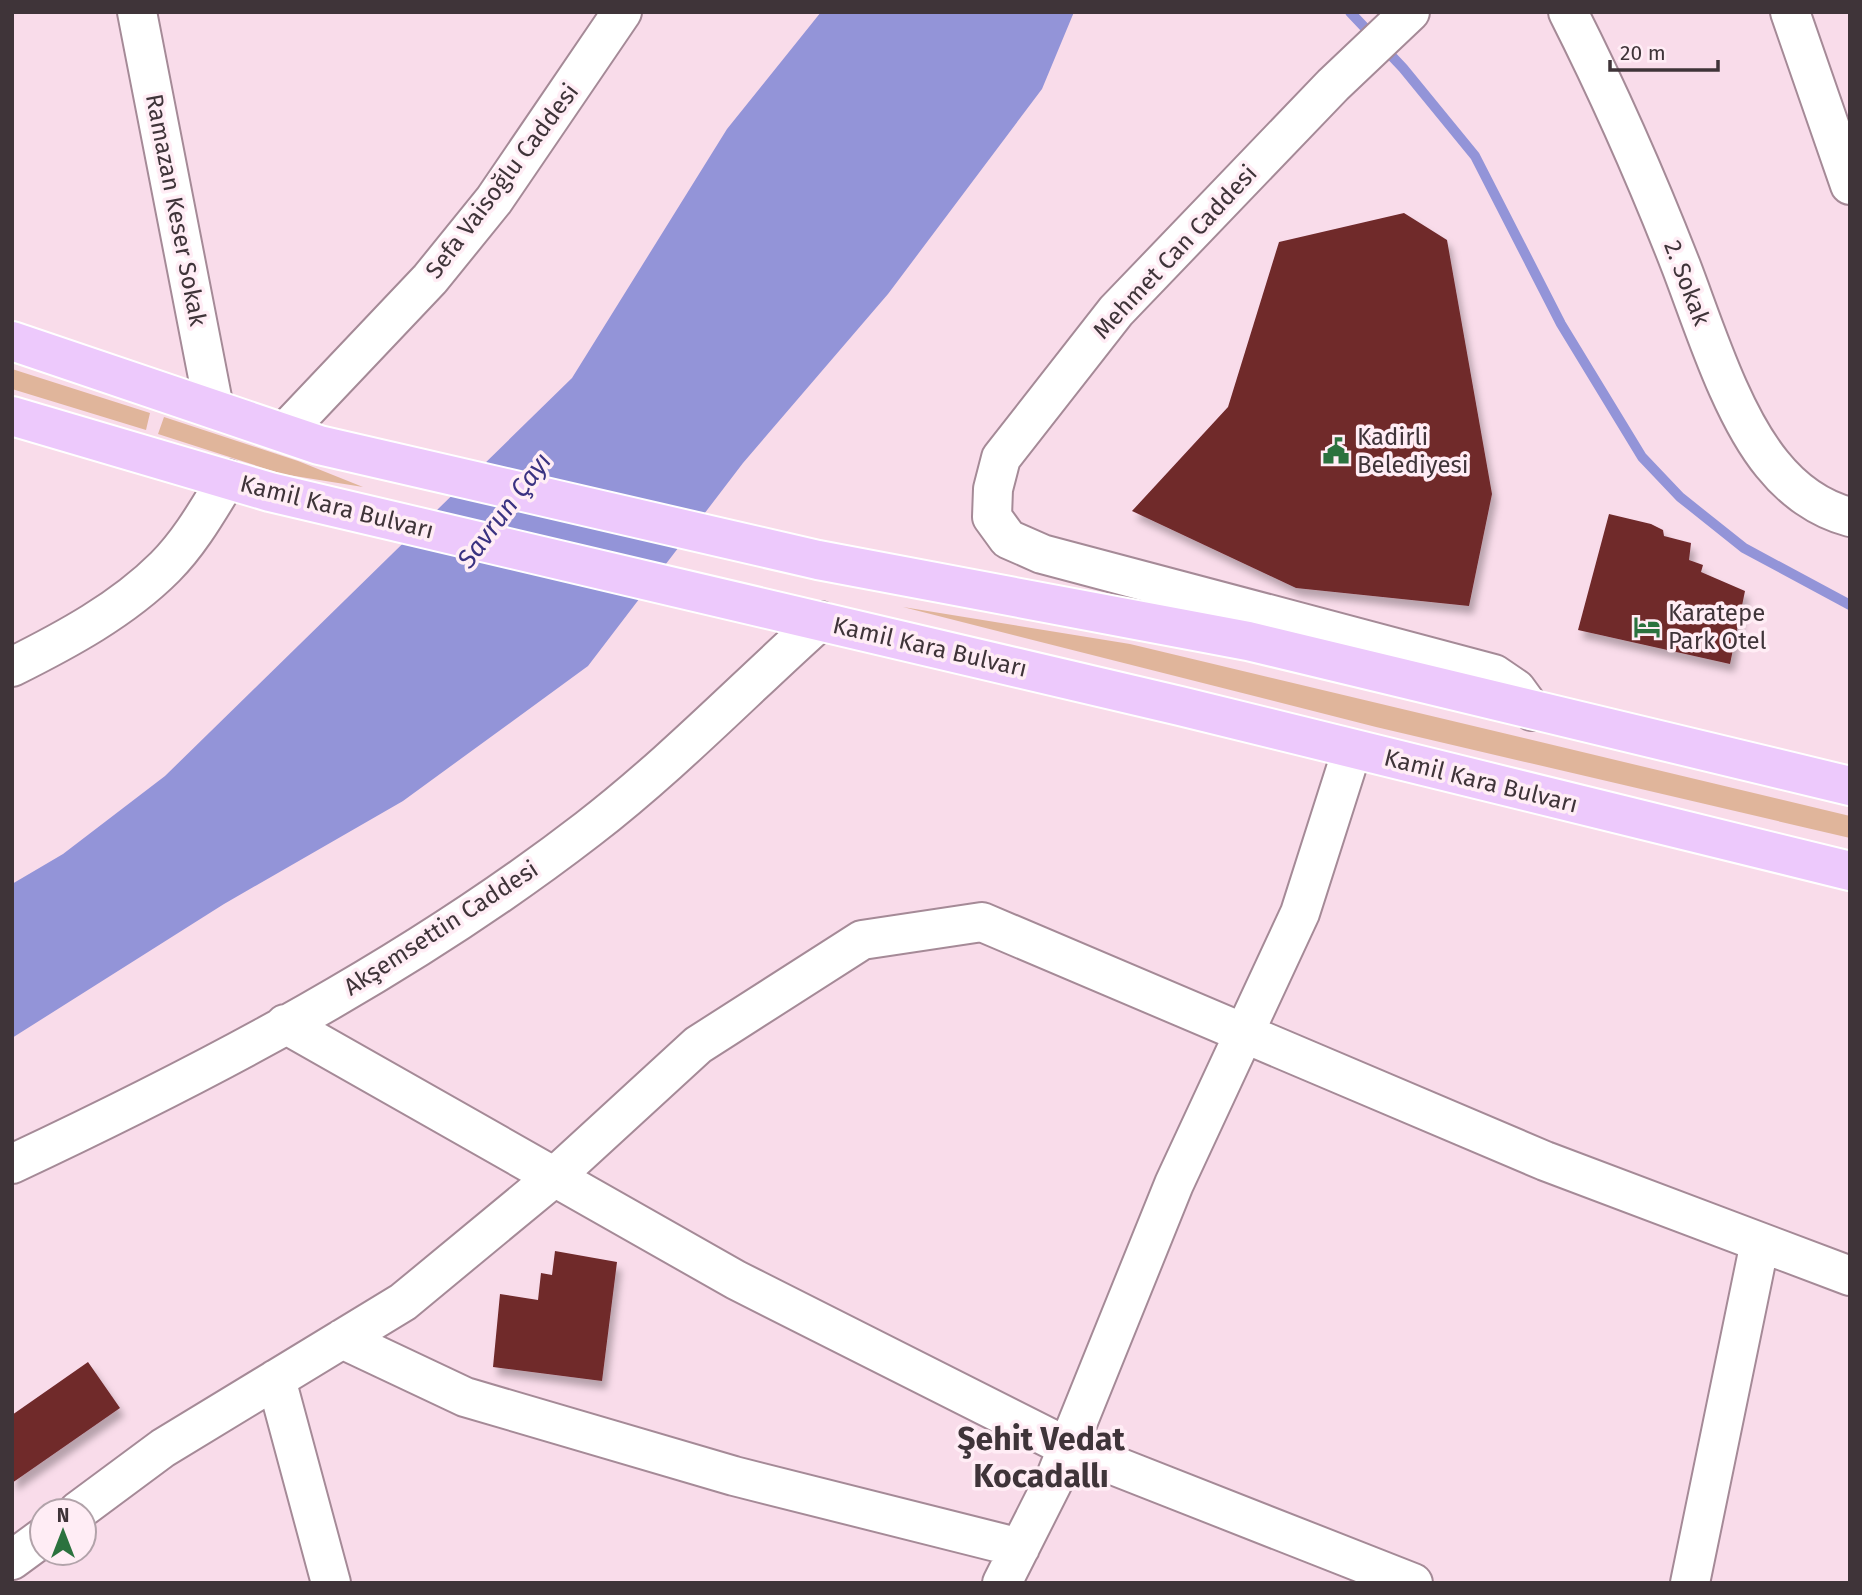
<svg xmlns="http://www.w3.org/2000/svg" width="1862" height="1595" font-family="'Fira Sans',sans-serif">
<defs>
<filter id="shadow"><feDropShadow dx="4.5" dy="8" stdDeviation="3.5" flood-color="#0004"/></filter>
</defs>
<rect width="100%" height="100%" fill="#f9dcea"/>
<!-- green -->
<path fill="#e0b59b" d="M 12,369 L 150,413 L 146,430 L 12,389 Z
M 164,417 L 298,461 L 363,487 L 282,474 L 158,434 Z
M 903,607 L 1130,644 L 1850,816 L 1850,838 L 1376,727 Z"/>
<!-- water -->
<path fill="#9394d8" d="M 821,12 L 1074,12 L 1042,89 L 888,294 L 743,463 L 588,666 L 403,801 L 224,904 L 12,1038 L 12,884 L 63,854 L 165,776 L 572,378 L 727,129 Z"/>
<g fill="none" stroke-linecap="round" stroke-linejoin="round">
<!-- stream -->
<path stroke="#9394d8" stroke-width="10" d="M 1350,12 L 1403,68 L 1475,156 L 1561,324 L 1642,457 L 1680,497 L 1744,548 L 1850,605"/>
</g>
<!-- building -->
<path fill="#6f292c" filter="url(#shadow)" d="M 1404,213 L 1447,240 L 1492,494 L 1469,606 L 1296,588 L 1132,511 L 1228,407 L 1279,242 Z
M 1609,514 L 1651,524 L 1663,530 L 1664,536 L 1691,543 L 1689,560 L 1703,565 L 1701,572 L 1745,591 L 1730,664 L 1578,630 Z
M 555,1251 L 617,1262 L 602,1381 L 493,1367 L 500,1294 L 538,1300 L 541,1273 L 552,1275 Z
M 88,1362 L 120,1408 L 12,1483 L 12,1415 Z"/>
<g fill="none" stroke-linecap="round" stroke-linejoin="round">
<!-- minor casing -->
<g stroke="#a58a97" stroke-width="42">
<path id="minor" d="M 137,12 L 214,408
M 1410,12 L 1333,85 L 1116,311 L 1001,458 L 993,489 L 992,517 L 1008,539 L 1042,554 L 1494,674 L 1516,689 L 1532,711
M 1568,12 C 1610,95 1647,179 1681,266 C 1704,326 1731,414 1772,464 C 1792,489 1819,509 1850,517
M 1790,12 L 1850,185
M 284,433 L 430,279 L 494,200 L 622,12
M 12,667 C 66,640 122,610 165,567 C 190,542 208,510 227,479
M 285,1024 L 736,1280 L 1067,1447 L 1413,1583
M 12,1164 C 212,1070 412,965 588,829 C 671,765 742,691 820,621
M 342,1339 L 465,1397 L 734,1476 L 1020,1548
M 276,1379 L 331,1583
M 78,1511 L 163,1448 L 403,1302 L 553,1178 L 698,1045 L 862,940 L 982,922 L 1545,1161 L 1850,1276
M 12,1560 L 42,1538
M 1002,1583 L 1056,1476 L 1174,1184 L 1300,913 L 1352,750
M 1690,1583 L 1760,1242"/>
</g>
<!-- major casing -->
<g stroke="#fff" stroke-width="42">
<path id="major" d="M 12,341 L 319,445 L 818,560 L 1248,641 L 1850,786
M 12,416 L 270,492 L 1180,706 L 1850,871"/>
</g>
<!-- minor -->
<use href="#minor" stroke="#fff" stroke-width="38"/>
<!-- major -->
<use href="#major" stroke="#edc9fc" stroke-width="38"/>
</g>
<!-- icons -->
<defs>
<g id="civic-bare" transform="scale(2.1)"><path d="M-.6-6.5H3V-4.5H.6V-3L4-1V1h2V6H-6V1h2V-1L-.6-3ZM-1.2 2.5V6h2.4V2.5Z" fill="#2b723e" stroke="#ffedf5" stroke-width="2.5" paint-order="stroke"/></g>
<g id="hotel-bare" transform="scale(2.1)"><path d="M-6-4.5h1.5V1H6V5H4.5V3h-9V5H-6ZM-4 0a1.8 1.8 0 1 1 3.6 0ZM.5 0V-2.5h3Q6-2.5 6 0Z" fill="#2b723e" stroke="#ffedf5" stroke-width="2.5" paint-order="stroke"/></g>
</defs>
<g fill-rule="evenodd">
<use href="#civic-bare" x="1336" y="451"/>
<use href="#hotel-bare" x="1647" y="627"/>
</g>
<g text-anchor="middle" stroke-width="7" stroke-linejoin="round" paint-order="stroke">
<!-- street labels -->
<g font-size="24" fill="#3f3439" stroke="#ffedf5">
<text transform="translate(502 181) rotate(-53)" y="8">Sefa Vaisoğlu Caddesi</text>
<text transform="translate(176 210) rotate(79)" y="8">Ramazan Keser Sokak</text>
<text transform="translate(1175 252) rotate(-47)" y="8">Mehmet Can Caddesi</text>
<text transform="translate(1687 283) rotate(69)" y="8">2. Sokak</text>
<text transform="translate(337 507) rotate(14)" y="8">Kamil Kara Bulvarı</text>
<text transform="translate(930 647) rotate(13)" y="8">Kamil Kara Bulvarı</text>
<text transform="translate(1481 781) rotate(14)" y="8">Kamil Kara Bulvarı</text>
<text transform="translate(441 928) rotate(-33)" y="8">Akşemsettin Caddesi</text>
</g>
<!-- poi labels -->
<g font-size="24" fill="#3f3439" stroke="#ffedf5" text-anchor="start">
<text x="1357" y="445">Kadirli<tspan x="1357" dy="28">Belediyesi</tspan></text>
<text x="1668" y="621">Karatepe<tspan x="1668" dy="28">Park Otel</tspan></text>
</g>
<!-- water labels -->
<g font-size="26" font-style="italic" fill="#3a3281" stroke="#ffedf5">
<text transform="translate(504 510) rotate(-53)" y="9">Savrun Çayı</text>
</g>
<!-- district labels -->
<g font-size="32" font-weight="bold" fill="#3f3439" stroke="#ffedf5">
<text x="1041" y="1450">Şehit Vedat<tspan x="1041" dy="37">Kocadallı</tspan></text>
</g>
</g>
<!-- border -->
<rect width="1862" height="1595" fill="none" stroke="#3f3439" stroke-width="28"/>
<!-- north arrow -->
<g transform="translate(63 1532)"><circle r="33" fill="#ffedf5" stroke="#b2a3aa" stroke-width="2"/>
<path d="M0-5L12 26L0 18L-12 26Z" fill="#2b723e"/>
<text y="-10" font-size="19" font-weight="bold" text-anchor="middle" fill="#3f3439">N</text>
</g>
<!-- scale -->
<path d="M1610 60v10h108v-10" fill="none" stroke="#3f3439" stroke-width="3.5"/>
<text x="1620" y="60" font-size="21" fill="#3f3439" stroke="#ffedf5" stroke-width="5" paint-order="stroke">20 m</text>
</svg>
